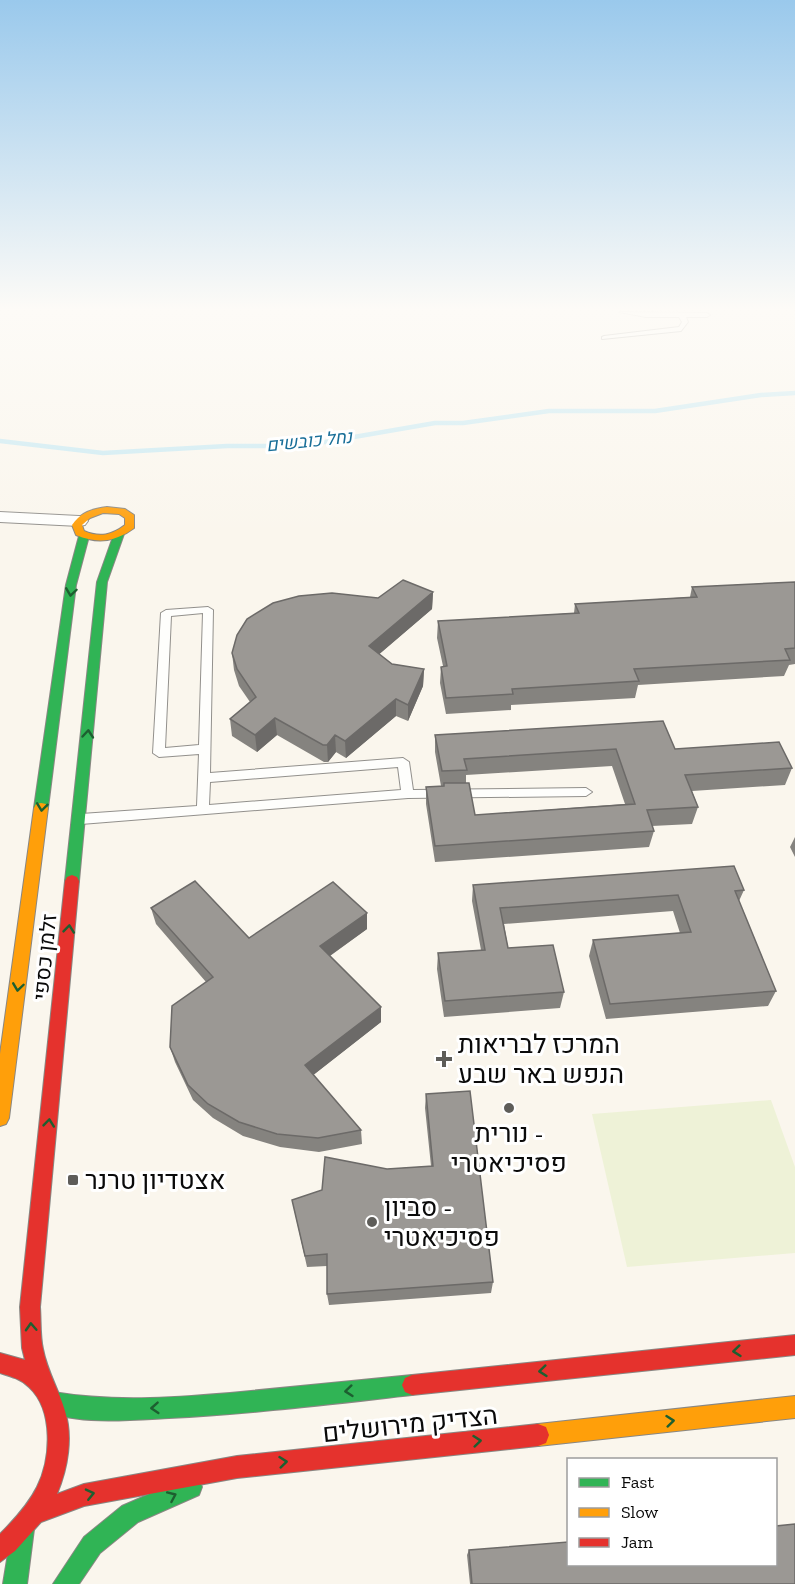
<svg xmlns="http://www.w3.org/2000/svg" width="795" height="1584" font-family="'Zilla Slab',Heebo,serif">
<rect width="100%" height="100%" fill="#faf6ed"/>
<!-- pitch -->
<path fill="#eef2d7" d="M 771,1100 L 795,1167 L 795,1253 L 627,1267 L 592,1114 Z"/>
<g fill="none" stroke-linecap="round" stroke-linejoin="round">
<!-- stream -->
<path stroke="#c5e8f2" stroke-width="4.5" d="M 0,441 L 103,453 L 227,446 L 280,446 L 325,442 L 435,423 L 463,423 L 549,411 L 655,411 L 761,395 L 795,393"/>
<!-- lane casing -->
<g stroke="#92908c" stroke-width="2">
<path id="lane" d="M 619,312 L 707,313 L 710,315 L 707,317 L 686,317 L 688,322 L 681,331 L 602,339 L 602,337 L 604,336 L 679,327 L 682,322 L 679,317 L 646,317 Z
M 208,607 L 213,610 L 210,773 L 403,758 L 409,762 L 413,790 L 586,788 L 592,792 L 586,796 L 408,798 L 81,824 L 77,822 L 75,819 L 77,816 L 81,814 L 197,806 L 199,754 L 159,757 L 153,753 L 161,613 L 166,610 ZM 203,613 L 199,745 L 165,748 L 171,616 ZM 398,767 L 401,790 L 209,805 L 210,782 Z"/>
</g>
<!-- street casing -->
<g stroke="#92908c" stroke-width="2">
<path id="street" d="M 0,512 L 79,516 L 85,517 L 88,521 L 85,525 L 79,526 L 0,522 Z"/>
</g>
<!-- fast casing -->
<g stroke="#898783" stroke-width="2">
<path id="fast" d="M 119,531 L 124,534 L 107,582 L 79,881 L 77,885 L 72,887 L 67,885 L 65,881 L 97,582 L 114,534 Z
M 84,533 L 89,536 L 76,585 L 48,808 L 46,812 L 36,812 L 34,808 L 66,585 L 79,536 Z
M 412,1375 L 419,1378 L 422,1385 L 419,1392 L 412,1395 C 331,1404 250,1414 169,1418 C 132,1420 80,1425 45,1411 L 42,1403 L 45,1395 L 53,1392 C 112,1402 171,1398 230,1393 C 291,1387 351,1381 412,1375 Z
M 191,1476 L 199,1479 L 202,1487 L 199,1495 L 138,1522 L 100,1553 L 79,1584 L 53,1584 L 84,1537 L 122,1506 Z
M 23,1518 L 31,1521 L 34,1529 L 27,1584 L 3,1584 L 12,1529 L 15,1521 Z"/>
</g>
<!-- slow casing -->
<g stroke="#898783" stroke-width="2">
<path id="slow" d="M 107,507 L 125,509 L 134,515 L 134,528 C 116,542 97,544 76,535 L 72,525 C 81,512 92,509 107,507 ZM 103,513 L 119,514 L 125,518 L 125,525 C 112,535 100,538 84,531 L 82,525 L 90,518 Z
M 41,803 L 46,804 L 48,808 L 9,1118 L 6,1124 L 0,1126 L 0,1054 L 34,808 L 36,804 Z
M 795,1396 L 795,1418 L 538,1446 L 530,1443 L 527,1435 L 530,1427 L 538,1424 Z"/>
</g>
<!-- jam casing -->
<g stroke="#898783" stroke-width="2">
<path id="jam" d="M 72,875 L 77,877 L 79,881 L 40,1307 C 41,1321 40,1336 43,1349 C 47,1371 59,1390 65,1411 C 73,1437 68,1468 57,1494 L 84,1484 L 237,1456 L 538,1424 L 546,1427 L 549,1435 L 546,1443 L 538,1446 L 237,1478 L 84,1506 L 41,1522 L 15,1551 L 0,1562 L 0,1534 C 14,1520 28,1505 37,1487 C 51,1459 54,1410 29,1387 C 21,1379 10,1376 0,1373 L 0,1353 L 25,1360 L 22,1348 L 20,1307 L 65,881 L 67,877 Z
M 795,1335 L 795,1355 L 412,1395 L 405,1392 L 402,1385 L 405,1378 L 412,1375 Z"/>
</g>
<!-- lane -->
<use href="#lane" fill="#fefefc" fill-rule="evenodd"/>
<!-- street -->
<use href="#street" fill="#fefefc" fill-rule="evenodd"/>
<!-- fast -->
<use href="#fast" fill="#30b455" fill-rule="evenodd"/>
<!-- slow -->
<use href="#slow" fill="#ff9f0a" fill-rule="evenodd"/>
<!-- jam -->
<use href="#jam" fill="#e5322d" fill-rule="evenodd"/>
</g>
<!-- wall -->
<path fill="#85837f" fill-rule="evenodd" d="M 795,582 L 795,664 L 789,665 L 784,676 L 638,685 L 635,698 L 511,705 L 511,710 L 446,714 L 440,683 L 441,667 L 443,666 L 437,638 L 438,621 L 574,613 L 575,604 L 690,597 L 692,587 Z
M 433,592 L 432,609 L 379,654 L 392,664 L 424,669 L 423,686 L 408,721 L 396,716 L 346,758 L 336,752 L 328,762 L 324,762 L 277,735 L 257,752 L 232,736 L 230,719 L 250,702 L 239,686 L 234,670 L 232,653 L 378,598 Z
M 435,735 L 675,749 L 792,768 L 785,785 L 692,791 L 698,807 L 692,824 L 652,826 L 654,831 L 649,847 L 435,862 L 426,804 L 426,787 L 441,786 L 435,752 ZM 612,766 L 625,804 L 475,815 L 466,783 L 466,775 Z
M 795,837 L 795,857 L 790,847 Z
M 473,885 L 744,890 L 739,901 L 776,991 L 768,1006 L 606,1019 L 589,956 L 593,940 L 680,933 L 673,911 L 504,924 L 508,948 L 564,992 L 560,1008 L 444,1017 L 437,969 L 438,953 L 481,950 L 472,901 Z
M 151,908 L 249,938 L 367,913 L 367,929 L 330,956 L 381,1022 L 313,1075 L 361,1130 L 362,1144 L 319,1152 L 280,1147 L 243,1136 L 213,1118 L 193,1100 L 175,1062 L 170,1047 L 206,982 L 156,924 Z
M 426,1094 L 493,1282 L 491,1293 L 329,1305 L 327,1294 L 327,1266 L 307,1267 L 292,1200 L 387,1169 L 431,1166 L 425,1108 Z
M 469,1550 L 795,1584 L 470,1584 L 467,1555 Z"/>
<!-- shaded-wall -->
<path fill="#6c6a68" d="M 433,592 L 432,609 L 369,663 L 369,646 Z
M 424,669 L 423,686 L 408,721 L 408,705 Z
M 396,699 L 396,716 L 346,758 L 345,741 Z
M 275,718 L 277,735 L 257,752 L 255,735 Z
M 335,735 L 336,752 L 328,762 L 327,745 Z
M 367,913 L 367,929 L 321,962 L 320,946 Z
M 381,1007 L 381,1022 L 307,1080 L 305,1065 Z"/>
<!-- building -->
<path fill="#9b9894" stroke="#6c6a68" stroke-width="1.5" d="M 403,580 L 433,592 L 369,646 L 392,664 L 424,669 L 408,705 L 396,699 L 345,741 L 335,735 L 327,745 L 323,745 L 275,718 L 255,735 L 230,719 L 256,697 L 237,669 L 232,653 L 237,635 L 247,619 L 273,603 L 299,596 L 332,593 L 378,598 Z
M 795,582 L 795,648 L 785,649 L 790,660 L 634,669 L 639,681 L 512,689 L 513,694 L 446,698 L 441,667 L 447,666 L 438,621 L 579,613 L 575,604 L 697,597 L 692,587 Z
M 663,721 L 675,749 L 779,742 L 792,768 L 685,775 L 698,807 L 647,810 L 654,831 L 435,846 L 426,787 L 444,786 L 444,783 L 469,783 L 475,815 L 635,804 L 616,749 L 464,759 L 467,770 L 442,771 L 435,735 Z
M 734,866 L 744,890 L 735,891 L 776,991 L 610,1004 L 593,940 L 691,932 L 678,895 L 500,908 L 508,948 L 553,945 L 564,992 L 445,1001 L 438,953 L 485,950 L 473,885 Z
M 195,881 L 249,938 L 333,882 L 367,913 L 320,946 L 381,1007 L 305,1065 L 361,1130 L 318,1138 L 277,1134 L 239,1122 L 208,1104 L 188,1085 L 170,1047 L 172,1006 L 213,977 L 151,908 Z
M 470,1091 L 493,1282 L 327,1294 L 327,1254 L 305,1256 L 292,1200 L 322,1190 L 325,1157 L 387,1169 L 433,1166 L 426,1094 Z
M 795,1524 L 795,1584 L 472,1584 L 469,1550 L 568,1542 L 568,1564 L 776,1564 L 776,1526 Z"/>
<!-- one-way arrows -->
<defs><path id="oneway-chevron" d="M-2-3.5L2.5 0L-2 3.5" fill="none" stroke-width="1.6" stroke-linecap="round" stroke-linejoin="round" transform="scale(1.5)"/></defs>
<g stroke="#1d5f30">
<use href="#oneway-chevron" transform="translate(71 592) rotate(98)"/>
<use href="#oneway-chevron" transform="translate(88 734) rotate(-85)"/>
<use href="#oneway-chevron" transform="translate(42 807) rotate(97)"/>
<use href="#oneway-chevron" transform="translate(69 929) rotate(-84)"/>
<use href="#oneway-chevron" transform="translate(18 987) rotate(98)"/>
<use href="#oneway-chevron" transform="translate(49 1123) rotate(-84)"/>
<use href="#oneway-chevron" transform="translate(31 1327) rotate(-93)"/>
<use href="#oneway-chevron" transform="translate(737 1351) rotate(174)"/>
<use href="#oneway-chevron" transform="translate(543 1371) rotate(174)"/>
<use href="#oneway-chevron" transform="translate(349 1391) rotate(174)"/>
<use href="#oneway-chevron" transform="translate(155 1408) rotate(176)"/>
<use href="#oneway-chevron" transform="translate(670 1421) rotate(-6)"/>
<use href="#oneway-chevron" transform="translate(477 1441) rotate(-6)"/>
<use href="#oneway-chevron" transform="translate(283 1462) rotate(-6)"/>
<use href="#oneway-chevron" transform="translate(90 1494) rotate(-13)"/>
<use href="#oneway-chevron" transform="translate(172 1496) rotate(-24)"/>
</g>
<!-- sky -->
<linearGradient id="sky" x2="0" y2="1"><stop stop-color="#9ac9ec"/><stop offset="0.58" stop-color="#fdfbf7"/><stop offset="1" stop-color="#fdfbf7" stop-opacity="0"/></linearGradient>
<rect width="795" height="534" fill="url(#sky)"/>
<!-- markers -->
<g fill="#5e5d59" stroke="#fff" stroke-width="2">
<path d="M441 1050h6v6h6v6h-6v6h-6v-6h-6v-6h6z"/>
<circle cx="509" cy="1108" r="6"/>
<rect x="67" y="1174" width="12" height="12" rx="3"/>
<circle cx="372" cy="1222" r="6"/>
</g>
<g text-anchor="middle" stroke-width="6" stroke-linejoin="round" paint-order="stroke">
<!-- far-water labels -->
<g font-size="18" font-style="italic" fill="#186e98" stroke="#fff">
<text transform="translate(309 441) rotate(-6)" y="6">נחל כובשים</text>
</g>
<!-- street labels -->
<g font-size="21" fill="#0a0a0a" stroke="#fff">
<text transform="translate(45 957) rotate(-84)" y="7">זלמן כספי</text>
</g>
<!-- near-poi labels -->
<g font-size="26" fill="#0a0a0a" stroke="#fff" text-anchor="start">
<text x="458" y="1053">המרכז לבריאות<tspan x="458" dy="30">הנפש באר שבע</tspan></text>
<text x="509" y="1142" text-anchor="middle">נורית -<tspan x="509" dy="30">פסיכיאטרי</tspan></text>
<text x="85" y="1189">אצטדיון טרנר</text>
<text x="384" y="1216">סביון -<tspan x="384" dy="30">פסיכיאטרי</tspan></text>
</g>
<!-- near-street labels -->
<g font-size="26" fill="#0a0a0a" stroke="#fff">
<text transform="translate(410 1424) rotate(-6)" y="9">הצדיק מירושלים</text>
</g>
</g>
<!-- legend -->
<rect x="567" y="1458" width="210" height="108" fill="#ffffff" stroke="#9d9d9d" stroke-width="1.5"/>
<rect x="579" y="1478" width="30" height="9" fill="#30b455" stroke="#9d9d9d" stroke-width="1.5"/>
<text x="621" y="1488" font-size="18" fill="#0a0a0a">Fast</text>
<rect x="579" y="1508" width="30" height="9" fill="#ff9f0a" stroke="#9d9d9d" stroke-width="1.5"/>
<text x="621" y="1518" font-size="18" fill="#0a0a0a">Slow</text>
<rect x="579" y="1538" width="30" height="9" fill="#e5322d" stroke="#9d9d9d" stroke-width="1.5"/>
<text x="621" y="1548" font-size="18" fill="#0a0a0a">Jam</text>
</svg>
